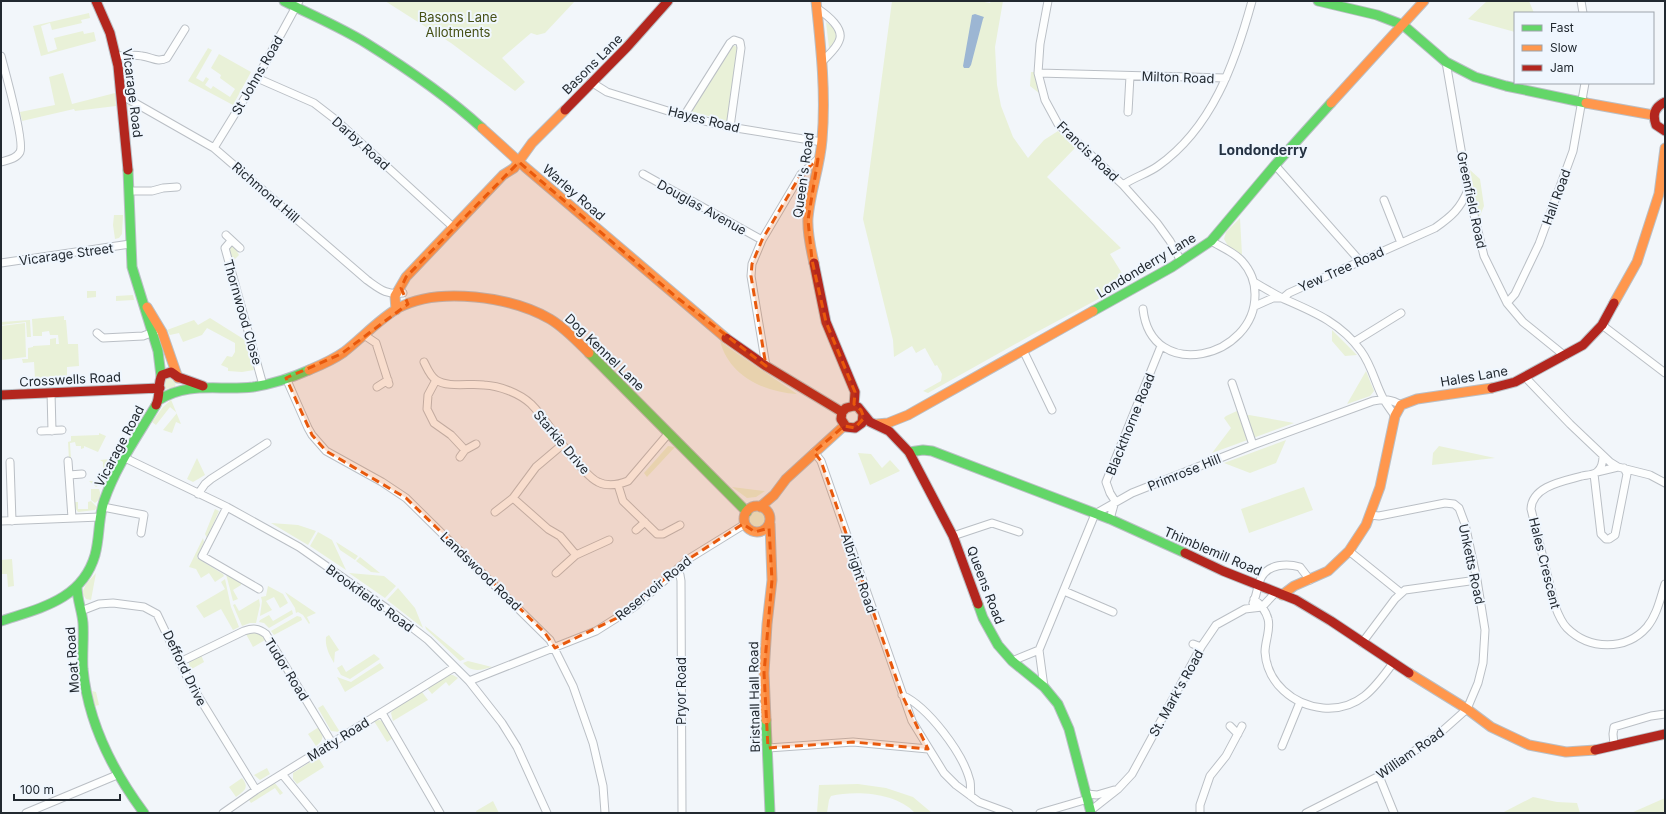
<svg xmlns="http://www.w3.org/2000/svg" width="1666" height="814" font-family="Inter,sans-serif">
<rect width="100%" height="100%" fill="#f2f6fa"/>
<!-- green -->
<path fill="#e9f1d8" d="M 385,1 L 575,1 L 545,33 L 537,35 L 531,33 L 502,58 L 525,82 L 515,91 L 451,43 Z
M 892,1 L 979,1 L 990,3 L 991,1 L 1003,1 L 995,47 L 997,85 L 1001,106 L 1013,137 L 1028,158 L 1044,140 L 1058,131 L 1075,148 L 1047,177 L 1121,248 L 1110,254 L 1128,283 L 1035,333 L 928,393 L 923,391 L 941,381 L 942,374 L 937,365 L 935,366 L 925,348 L 916,353 L 912,346 L 894,357 L 893,340 L 863,219 Z
M 1487,1 L 1529,1 L 1534,13 L 1515,13 L 1515,32 L 1468,19 Z
M 89,13 L 90,18 L 81,20 L 82,23 L 52,30 L 50,23 L 41,26 L 48,52 L 57,49 L 54,38 L 83,31 L 84,34 L 94,32 L 96,41 L 41,56 L 33,26 Z
M 826,22 C 837,30 840,37 829,48 Z
M 733,45 L 737,47 L 738,49 L 727,121 L 690,111 Z
M 208,48 L 212,50 L 196,78 L 203,82 L 206,77 L 209,79 L 205,85 L 211,89 L 213,86 L 230,97 L 235,89 L 220,78 L 221,75 L 211,68 L 219,54 L 251,72 L 233,105 L 188,81 Z
M 1031,72 L 1036,72 L 1039,93 L 1030,86 Z
M 63,73 L 72,104 L 115,93 L 116,106 L 75,111 L 74,109 L 22,121 L 20,112 L 55,105 L 49,77 Z
M 128,104 L 135,107 L 138,138 L 133,139 Z
M 1470,170 L 1480,179 L 1484,206 L 1479,218 Z
M 114,215 L 123,215 L 122,234 L 119,238 L 115,239 L 113,225 Z
M 1240,218 L 1242,255 L 1228,246 L 1224,239 L 1226,232 Z
M 231,246 L 234,246 L 239,255 L 233,261 L 229,250 Z
M 87,291 L 96,291 L 96,297 L 87,298 Z
M 133,295 L 134,300 L 116,301 L 116,296 Z
M 64,316 L 64,320 L 66,320 L 68,344 L 78,344 L 79,366 L 67,367 L 67,376 L 43,377 L 42,378 L 35,379 L 34,362 L 23,363 L 22,359 L 28,359 L 28,348 L 33,347 L 33,346 L 50,345 L 50,339 L 56,338 L 56,344 L 59,344 L 58,335 L 50,335 L 49,331 L 42,332 L 42,336 L 33,336 L 32,319 Z
M 210,318 L 245,340 L 254,370 L 242,372 L 228,371 L 228,368 L 221,365 L 227,356 L 232,357 L 235,352 L 235,343 L 207,328 L 202,335 L 183,342 L 179,333 L 170,335 L 167,330 L 194,320 L 198,325 Z
M 30,320 L 31,337 L 27,337 L 26,322 L 1,325 L 1,322 Z
M 25,323 L 26,357 L 1,360 L 1,326 Z
M 1332,330 L 1357,355 L 1345,356 L 1332,341 Z
M 720,341 L 732,350 L 797,394 C 764,392 729,376 720,341 Z
M 1366,371 L 1374,391 L 1370,396 L 1347,404 Z
M 168,375 L 176,382 L 175,387 L 166,389 L 164,388 L 162,379 Z
M 171,400 L 172,402 L 181,424 L 176,422 L 172,433 L 163,430 L 177,413 L 170,407 L 156,425 L 152,422 L 163,407 Z
M 1239,410 L 1242,417 L 1249,415 L 1294,423 L 1212,453 L 1231,428 L 1224,418 L 1226,416 Z
M 99,433 L 106,436 L 98,452 L 84,446 L 84,448 L 81,449 L 81,446 L 76,446 L 75,442 L 70,443 L 71,460 L 69,460 L 68,442 L 71,441 L 71,436 L 99,435 Z
M 1286,440 L 1276,463 L 1250,473 L 1224,463 Z
M 668,446 L 675,447 L 647,477 L 644,473 Z
M 1439,446 L 1495,458 L 1432,465 L 1433,453 Z
M 858,453 L 871,454 L 882,468 L 890,460 L 900,471 L 870,485 Z
M 197,458 L 205,475 L 193,482 L 187,479 Z
M 110,459 L 115,462 L 107,478 L 101,472 L 103,470 L 103,462 L 100,460 Z
M 99,474 L 101,474 L 104,477 L 105,482 L 96,487 L 89,481 L 99,481 Z
M 732,487 L 765,491 L 756,497 L 747,498 Z
M 1304,487 L 1313,510 L 1249,533 L 1241,509 Z
M 91,489 L 99,489 C 101,495 101,498 95,503 L 91,500 Z
M 91,501 L 97,507 L 95,510 L 78,512 L 75,508 L 74,502 L 78,502 L 78,509 L 88,509 L 88,502 Z
M 215,509 L 219,511 L 207,538 L 205,534 Z
M748 519a9 9 0 1 1 18 0a9 9 0 1 1-18 0Z
M 271,523 L 298,525 L 316,531 L 308,545 Z
M 318,532 L 332,540 L 346,570 L 310,546 Z
M 203,538 L 204,542 L 197,558 L 223,574 L 224,576 L 215,582 L 209,573 L 201,578 L 196,569 L 189,567 Z
M 336,542 L 358,556 L 355,560 L 340,550 Z
M 360,557 L 380,573 L 371,572 L 356,561 Z
M 12,559 L 14,586 L 8,587 L 7,574 L 1,574 L 1,560 Z
M 96,573 L 91,600 L 86,599 L 82,593 L 86,584 Z
M 349,573 L 384,576 L 396,586 L 385,598 Z
M 226,574 L 241,582 L 241,585 L 233,590 L 238,599 L 233,601 Z
M 225,579 L 231,607 L 239,627 L 233,630 L 221,609 L 204,618 L 196,606 L 225,589 L 221,582 Z
M 268,586 L 283,594 L 288,603 L 280,608 L 274,597 L 266,601 L 272,610 L 260,616 L 262,601 L 261,597 L 266,596 Z
M 398,588 L 415,608 L 423,628 L 387,600 Z
M 285,592 L 316,613 L 307,617 L 310,623 L 309,624 L 303,615 L 298,612 L 296,613 L 295,608 Z
M 259,599 L 260,605 L 256,623 L 250,623 L 242,626 L 233,605 L 235,604 L 239,611 Z
M 292,610 L 293,614 L 269,628 L 264,623 L 259,622 L 260,620 L 269,615 L 273,621 Z
M 297,616 L 301,617 L 302,620 L 274,635 L 271,631 Z
M 425,626 L 465,659 L 460,661 L 426,629 Z
M 250,632 C 257,631 262,634 265,640 L 253,647 L 246,634 Z
M 329,635 L 339,650 L 335,652 L 334,663 C 329,654 325,647 326,637 Z
M 374,654 L 380,659 L 350,679 L 341,675 L 337,668 L 342,665 L 346,672 Z
M 201,655 L 204,662 L 190,670 L 189,663 L 192,660 Z
M 468,661 L 492,667 C 481,670 472,673 463,663 Z
M 380,663 L 384,668 L 345,692 L 337,677 L 351,682 Z
M 447,675 L 453,675 L 458,678 L 449,686 L 446,682 L 432,694 L 427,688 Z
M 92,691 L 96,692 L 99,705 L 95,706 Z
M 422,692 L 428,700 L 393,721 L 391,713 L 394,709 Z
M 323,705 L 340,732 L 331,731 L 318,708 Z
M 379,720 L 382,721 L 393,738 L 387,742 L 374,721 Z
M 319,727 C 324,736 324,740 316,746 L 308,734 Z
M 318,757 L 324,767 L 297,784 L 293,779 L 293,773 Z
M 267,768 L 270,774 L 260,780 L 254,775 Z
M 242,778 C 250,788 244,791 236,797 L 229,787 Z
M 274,782 L 283,793 L 280,795 L 275,788 L 251,803 L 249,800 Z
M 858,784 L 886,788 L 913,797 L 932,813 L 915,813 C 897,793 856,790 831,796 L 829,800 L 827,813 L 817,813 L 819,785 Z
M 1533,797 L 1557,802 L 1577,803 L 1580,813 L 1502,813 Z
M 1665,798 L 1665,813 L 1631,813 Z
M 493,801 L 499,813 L 487,813 L 486,812 L 477,813 L 476,811 Z"/>
<!-- water -->
<path fill="#9cb6d3" d="M 975,14 L 984,17 L 983,19 L 971,65 L 969,68 L 964,68 L 963,66 L 972,15 Z"/>
<g fill="none" stroke-linecap="round" stroke-linejoin="round">
<!-- street casing -->
<g stroke="#babfc5" stroke-width="9">
<path id="street" d="M 1048,1 L 1040,44 L 1038,73 L 1045,100 L 1058,124 L 1123,185 L 1157,223 L 1170,241 L 1181,261
M 1581,1 L 1583,13
M 818,9 C 827,15 845,29 839,41 C 836,49 828,55 823,61
M 1,56 C 5,71 25,142 20,152 C 16,159 8,160 1,162
M 116,56 C 124,56 134,54 142,56 C 152,57 157,63 167,58 L 185,29
M 1446,62 L 1468,190 L 1484,256 L 1507,303 L 1523,322 L 1565,356
M 1038,73 L 1226,78
M 257,78 L 314,103 L 336,120 L 453,227
M 591,82 L 607,92 L 684,116 L 730,127 L 822,142
M 121,95 L 214,148 L 367,280 C 381,290 386,295 403,293
M 1128,112 L 1130,76
M 684,116 L 730,43 L 734,40 L 740,42 L 741,48 L 730,127
M 214,148 L 257,78 L 299,1
M 1275,165 L 1360,261
M 643,174 L 762,240
M 1123,185 C 1134,177 1147,174 1158,166 C 1212,128 1235,63 1252,1
M 129,191 L 152,191 L 163,188 L 177,187
M 1384,200 L 1401,243
M 226,235 L 240,248
M 231,241 L 225,248 L 263,385
M 1,263 L 130,244
M 1254,282 C 1264,288 1274,294 1284,299 C 1314,312 1341,323 1361,351 C 1372,366 1375,383 1383,398 C 1386,404 1391,410 1395,416
M 1283,298 L 1289,293 L 1435,228 C 1452,216 1460,209 1468,190
M 1507,303 L 1515,294 L 1539,244 L 1573,151 L 1585,83
M 1255,306 L 1273,298 L 1281,298
M 1143,309 C 1151,384 1256,358 1255,294 C 1255,282 1250,270 1242,261 C 1234,252 1221,247 1211,241
M 1602,325 L 1665,373
M 97,333 L 103,338 L 143,336 L 156,331
M 364,335 L 376,343 L 389,384
M 1354,342 L 1401,313
M 1023,350 L 1052,410
M 424,362 C 427,368 430,376 436,380 C 448,388 470,383 484,385 C 500,386 519,393 531,404 C 544,417 552,431 563,445 C 568,452 575,459 580,466 C 585,471 591,479 598,482 C 608,487 618,485 628,481 L 668,434
M 766,366 L 751,276 L 752,264 L 762,240 L 801,174 L 818,159
M 286,378 L 308,428 L 312,435 L 326,451 L 382,482 L 406,498 L 550,640 L 573,686 L 593,743 L 603,786 L 605,813
M 1526,378 L 1570,424 L 1610,462 L 1618,467 L 1650,475 L 1665,483
M 436,380 L 428,395 L 427,409 L 434,423 L 451,435 L 465,450
M 1232,383 L 1253,445
M 377,387 L 388,380
M 51,392 L 52,431
M 41,431 L 62,430
M 814,452 L 821,461 L 912,721 L 944,773 L 956,785 L 979,802 L 1009,813
M 1603,456 C 1603,462 1602,468 1597,472 C 1593,475 1586,475 1582,476 C 1564,481 1532,486 1531,509 L 1555,606 C 1558,614 1561,622 1567,628 C 1589,650 1626,651 1647,627 C 1657,615 1660,599 1665,584
M 460,457 L 465,450 L 476,444
M 125,458 L 227,507 L 299,547 L 392,612 L 428,640 L 469,681 L 502,723 L 517,747 L 547,813
M 68,461 L 72,518
M 10,462 L 12,521
M 1597,472 L 1618,467
M 1594,474 L 1601,534 L 1606,539 L 1609,539 L 1615,535 L 1627,474 L 1624,468
M 69,475 L 82,474
M 618,485 L 623,501 L 657,534 L 663,534 L 680,525
M 198,494 L 205,484 L 211,479 L 267,443
M 513,498 L 548,529 L 560,536 L 576,555
M 103,507 L 144,515 L 141,533
M 227,507 L 202,556 L 259,589
M 495,512 L 513,498 L 536,467 L 562,445
M 1110,519 L 1115,501 L 1110,493 L 1106,482 L 1161,346
M 1,521 L 100,517
M 636,530 L 645,522
M 953,536 L 992,523 L 1019,532
M 1349,551 L 1401,593
M 676,570 L 680,575 L 681,581 L 682,813
M 556,573 L 576,555 L 609,540
M 1064,591 L 1113,612
M 1254,599 C 1260,604 1266,611 1268,619 C 1271,629 1265,641 1265,652 C 1267,683 1293,705 1323,708 C 1358,711 1375,688 1393,663
M 1253,603 C 1257,595 1257,586 1261,578 C 1268,564 1287,563 1300,567 L 1310,580
M 81,611 L 99,604 L 113,603 L 144,607 L 157,614 L 189,681 L 256,790
M 1362,643 L 1395,599 L 1405,590 L 1477,580
M 1193,644 L 1201,647
M 1012,661 L 1039,650
M 180,662 L 244,631 C 253,628 258,628 266,634 L 332,743
M 469,681 L 596,631 L 634,607 L 690,558 L 745,524
M 1044,687 L 1039,650 L 1095,514 L 1132,493 L 1253,445 L 1373,401 C 1385,399 1391,399 1401,405
M 902,695 C 928,707 963,753 970,781 C 971,786 970,791 971,796
M 382,713 L 440,813
M 1230,726 L 1238,734
M 1614,745 L 1613,734 L 1614,727 L 1651,716 L 1665,714
M 1282,746 L 1300,702
M 768,748 L 853,742 L 928,749
M 282,774 L 314,813
M 1379,776 L 1394,813
M 1087,794 L 1097,795 L 1114,790
M 1090,811 L 1118,789 L 1132,774 L 1201,647 L 1216,625 L 1245,609 L 1262,607 L 1276,592
M 26,813 L 117,775
M 223,813 L 256,790 L 455,667
M 1040,813 L 1088,799
M 1200,813 L 1200,805 L 1210,776 L 1226,756 L 1242,726
M 1306,813 L 1379,776 L 1440,733 L 1467,709 L 1478,683 L 1483,663 L 1485,630 L 1477,580 L 1465,524 L 1459,508 L 1454,504 L 1445,503 L 1379,516 L 1370,515"/>
</g>
<!-- fast casing -->
<g stroke="#babfc5" stroke-width="11">
<path id="fast" d="M 284,1 C 311,15 340,27 366,43 C 406,68 447,96 482,128
M 1318,1 L 1377,15 L 1403,25 L 1446,62 L 1475,77 L 1506,86 L 1586,103
M 128,170 L 132,267 L 158,351 L 161,376
M 1093,311 L 1172,267 L 1211,241 L 1275,165 L 1331,103
M 589,353 L 747,512
M 159,400 C 188,381 220,391 253,387 C 272,384 291,378 309,370
M 909,452 L 923,450 L 932,451 L 1110,519 L 1185,553
M 77,587 C 77,599 82,611 83,623 C 84,638 82,654 83,669 C 88,723 112,770 144,813
M 978,604 L 983,618 L 998,645 L 1012,661 L 1044,687 L 1058,704 L 1069,729 L 1091,813
M 1,621 C 40,608 82,600 95,555 C 100,537 98,519 104,501 C 116,466 137,437 156,405
M 766,720 L 770,813"/>
</g>
<!-- slow casing -->
<g stroke="#babfc5" stroke-width="11">
<path id="slow" d="M 1331,103 L 1424,1
M 1586,103 L 1653,115
M 482,128 L 525,167 L 726,338
M 814,263 C 811,249 807,233 808,218 C 810,192 820,167 822,140 C 826,94 821,48 816,1
M 1614,303 L 1637,262 L 1659,194 L 1665,148
M 147,307 L 162,332 L 178,378
M 396,310 L 395,296 L 406,277 L 503,175 L 514,168 L 532,143 L 565,110
M 309,370 C 321,365 333,360 344,352 C 362,338 378,320 398,308 C 439,286 512,297 550,319 C 565,328 577,341 589,353
M 877,424 L 888,423 L 908,415 L 1093,311
M744 519a13 13 0 1 1 26 0a13 13 0 1 1-26 0Z
M 760,507 L 774,495 L 786,479 L 845,425
M 1282,595 L 1294,586 L 1328,571 L 1349,551 L 1366,525 L 1380,487 L 1395,416 L 1401,405 L 1417,399 L 1492,388
M 1409,673 L 1467,709 L 1491,727 L 1529,745 L 1566,752 L 1595,750
M 766,720 L 764,673 L 767,624 L 772,580 L 770,524"/>
</g>
<!-- jam casing -->
<g stroke="#babfc5" stroke-width="11">
<path id="jam" d="M 96,1 L 110,33 L 118,66 L 128,170
M 1665,102 C 1655,107 1652,114 1656,125 L 1665,131
M 565,110 L 627,47 L 668,1
M 814,263 L 826,322 L 855,392 L 854,406
M 726,338 L 766,366 L 842,412
M 1492,388 L 1515,382 L 1583,345 L 1602,325 L 1614,303
M 1,395 L 160,388
M 156,405 C 161,395 157,384 162,375 L 171,372 L 178,377 L 203,386
M 863,414 L 862,423 L 855,428 L 846,427 L 841,419 L 842,412 L 846,408 L 854,406 L 858,407 L 870,422 L 889,431 L 909,452 L 953,536 L 978,604
M 1185,553 L 1223,571 L 1296,600 L 1331,621 L 1409,673
M 1595,750 L 1665,734"/>
</g>
<!-- street -->
<use href="#street" stroke="#fdfefe" stroke-width="7"/>
<!-- fast -->
<use href="#fast" stroke="#63d668" stroke-width="9"/>
<!-- slow -->
<use href="#slow" stroke="#ff974d" stroke-width="9"/>
<!-- jam -->
<use href="#jam" stroke="#b3261e" stroke-width="9"/>
</g>
<!-- marked area -->
<path fill="#e8590c" fill-opacity="0.2" stroke="#e8590c" stroke-width="3" stroke-dasharray="8 5" stroke-linejoin="round" d="M 818,159 L 808,220 L 812,260 L 826,322 L 855,392 L 854,404 L 861,410 L 864,418 L 855,428 L 844,426 L 814,452 L 821,461 L 902,695 L 928,749 L 853,742 L 768,748 L 764,673 L 772,580 L 769,528 L 755,532 L 743,524 L 690,558 L 617,618 L 555,648 L 545,633 L 406,498 L 326,451 L 312,435 L 286,378 L 341,354 L 408,304 L 401,288 L 406,277 L 519,162 L 675,296 L 766,366 L 751,276 L 752,264 L 762,240 L 801,174 Z"/>
<g text-anchor="middle" stroke-width="4" stroke-linejoin="round" paint-order="stroke">
<!-- park labels -->
<g font-size="13" fill="#465016" stroke="#eff6fe">
<text x="458" y="22">Basons Lane<tspan x="458" dy="15">Allotments</tspan></text>
</g>
<!-- street labels -->
<g font-size="13" fill="#222930" stroke="#eff6fe">
<text transform="translate(592 64) rotate(-45)" y="5">Basons Lane</text>
<text transform="translate(257 75) rotate(-60)" y="5">St Johns Road</text>
<text transform="translate(1178 77) rotate(2)" y="5">Milton Road</text>
<text transform="translate(133 93) rotate(83)" y="5">Vicarage Road</text>
<text transform="translate(704 119) rotate(14)" y="5">Hayes Road</text>
<text transform="translate(361 143) rotate(42)" y="5">Darby Road</text>
<text transform="translate(1088 151) rotate(44)" y="5">Francis Road</text>
<text transform="translate(803 175) rotate(-82)" y="5">Queen's Road</text>
<text transform="translate(266 192) rotate(41)" y="5">Richmond Hill</text>
<text transform="translate(574 192) rotate(41)" y="5">Warley Road</text>
<text transform="translate(1556 197) rotate(-70)" y="5">Hall Road</text>
<text transform="translate(1472 200) rotate(78)" y="5">Greenfield Road</text>
<text transform="translate(702 207) rotate(29)" y="5">Douglas Avenue</text>
<text transform="translate(66 254) rotate(-8)" y="5">Vicarage Street</text>
<text transform="translate(1146 265) rotate(-31)" y="5">Londonderry Lane</text>
<text transform="translate(1341 269) rotate(-24)" y="5">Yew Tree Road</text>
<text transform="translate(243 312) rotate(74)" y="5">Thornwood Close</text>
<text transform="translate(605 352) rotate(44)" y="5">Dog Kennel Lane</text>
<text transform="translate(1474 376) rotate(-10)" y="5">Hales Lane</text>
<text transform="translate(70 379) rotate(-3)" y="5">Crosswells Road</text>
<text transform="translate(1130 424) rotate(-68)" y="5">Blackthorne Road</text>
<text transform="translate(562 442) rotate(50)" y="5">Starkie Drive</text>
<text transform="translate(119 446) rotate(-62)" y="5">Vicarage Road</text>
<text transform="translate(1184 472) rotate(-22)" y="5">Primrose Hill</text>
<text transform="translate(1213 551) rotate(23)" y="5">Thimblemill Road</text>
<text transform="translate(1545 563) rotate(76)" y="5">Hales Crescent</text>
<text transform="translate(1472 564) rotate(78)" y="5">Unketts Road</text>
<text transform="translate(481 571) rotate(44)" y="5">Landswood Road</text>
<text transform="translate(859 573) rotate(71)" y="5">Albright Road</text>
<text transform="translate(986 585) rotate(69)" y="5">Queens Road</text>
<text transform="translate(653 588) rotate(-39)" y="5">Reservoir Road</text>
<text transform="translate(370 598) rotate(36)" y="5">Brookfields Road</text>
<text transform="translate(72 660) rotate(-94)" y="5">Moat Road</text>
<text transform="translate(185 668) rotate(64)" y="5">Defford Drive</text>
<text transform="translate(287 669) rotate(58)" y="5">Tudor Road</text>
<text transform="translate(681 691) rotate(-90)" y="5">Pryor Road</text>
<text transform="translate(1176 693) rotate(-61)" y="5">St. Mark's Road</text>
<text transform="translate(754 697) rotate(-91)" y="5">Bristnall Hall Road</text>
<text transform="translate(338 739) rotate(-32)" y="5">Matty Road</text>
<text transform="translate(1410 753) rotate(-35)" y="5">William Road</text>
</g>
<!-- neighbourhood labels -->
<g font-size="14" font-weight="bold" fill="#263343" stroke="#eff6fe">
<text x="1263" y="155">Londonderry</text>
</g>
</g>
<!-- border -->
<rect width="1666" height="814" fill="none" stroke="#222930" stroke-width="4"/>
<!-- legend -->
<rect x="1514" y="12" width="140" height="72" fill="#eff6fe" stroke="#9da4ac"/>
<rect x="1522" y="25" width="20" height="6" fill="#63d668" stroke="#9da4ac"/>
<text x="1550" y="32" font-size="12" fill="#222930">Fast</text>
<rect x="1522" y="45" width="20" height="6" fill="#ff974d" stroke="#9da4ac"/>
<text x="1550" y="52" font-size="12" fill="#222930">Slow</text>
<rect x="1522" y="65" width="20" height="6" fill="#b3261e" stroke="#9da4ac"/>
<text x="1550" y="72" font-size="12" fill="#222930">Jam</text>
<!-- scale -->
<path d="M14 794v6h106v-6" fill="none" stroke="#222930" stroke-width="2"/>
<text x="20" y="794" font-size="12" fill="#222930" stroke="#eff6fe" stroke-width="3" paint-order="stroke">100 m</text>
</svg>
